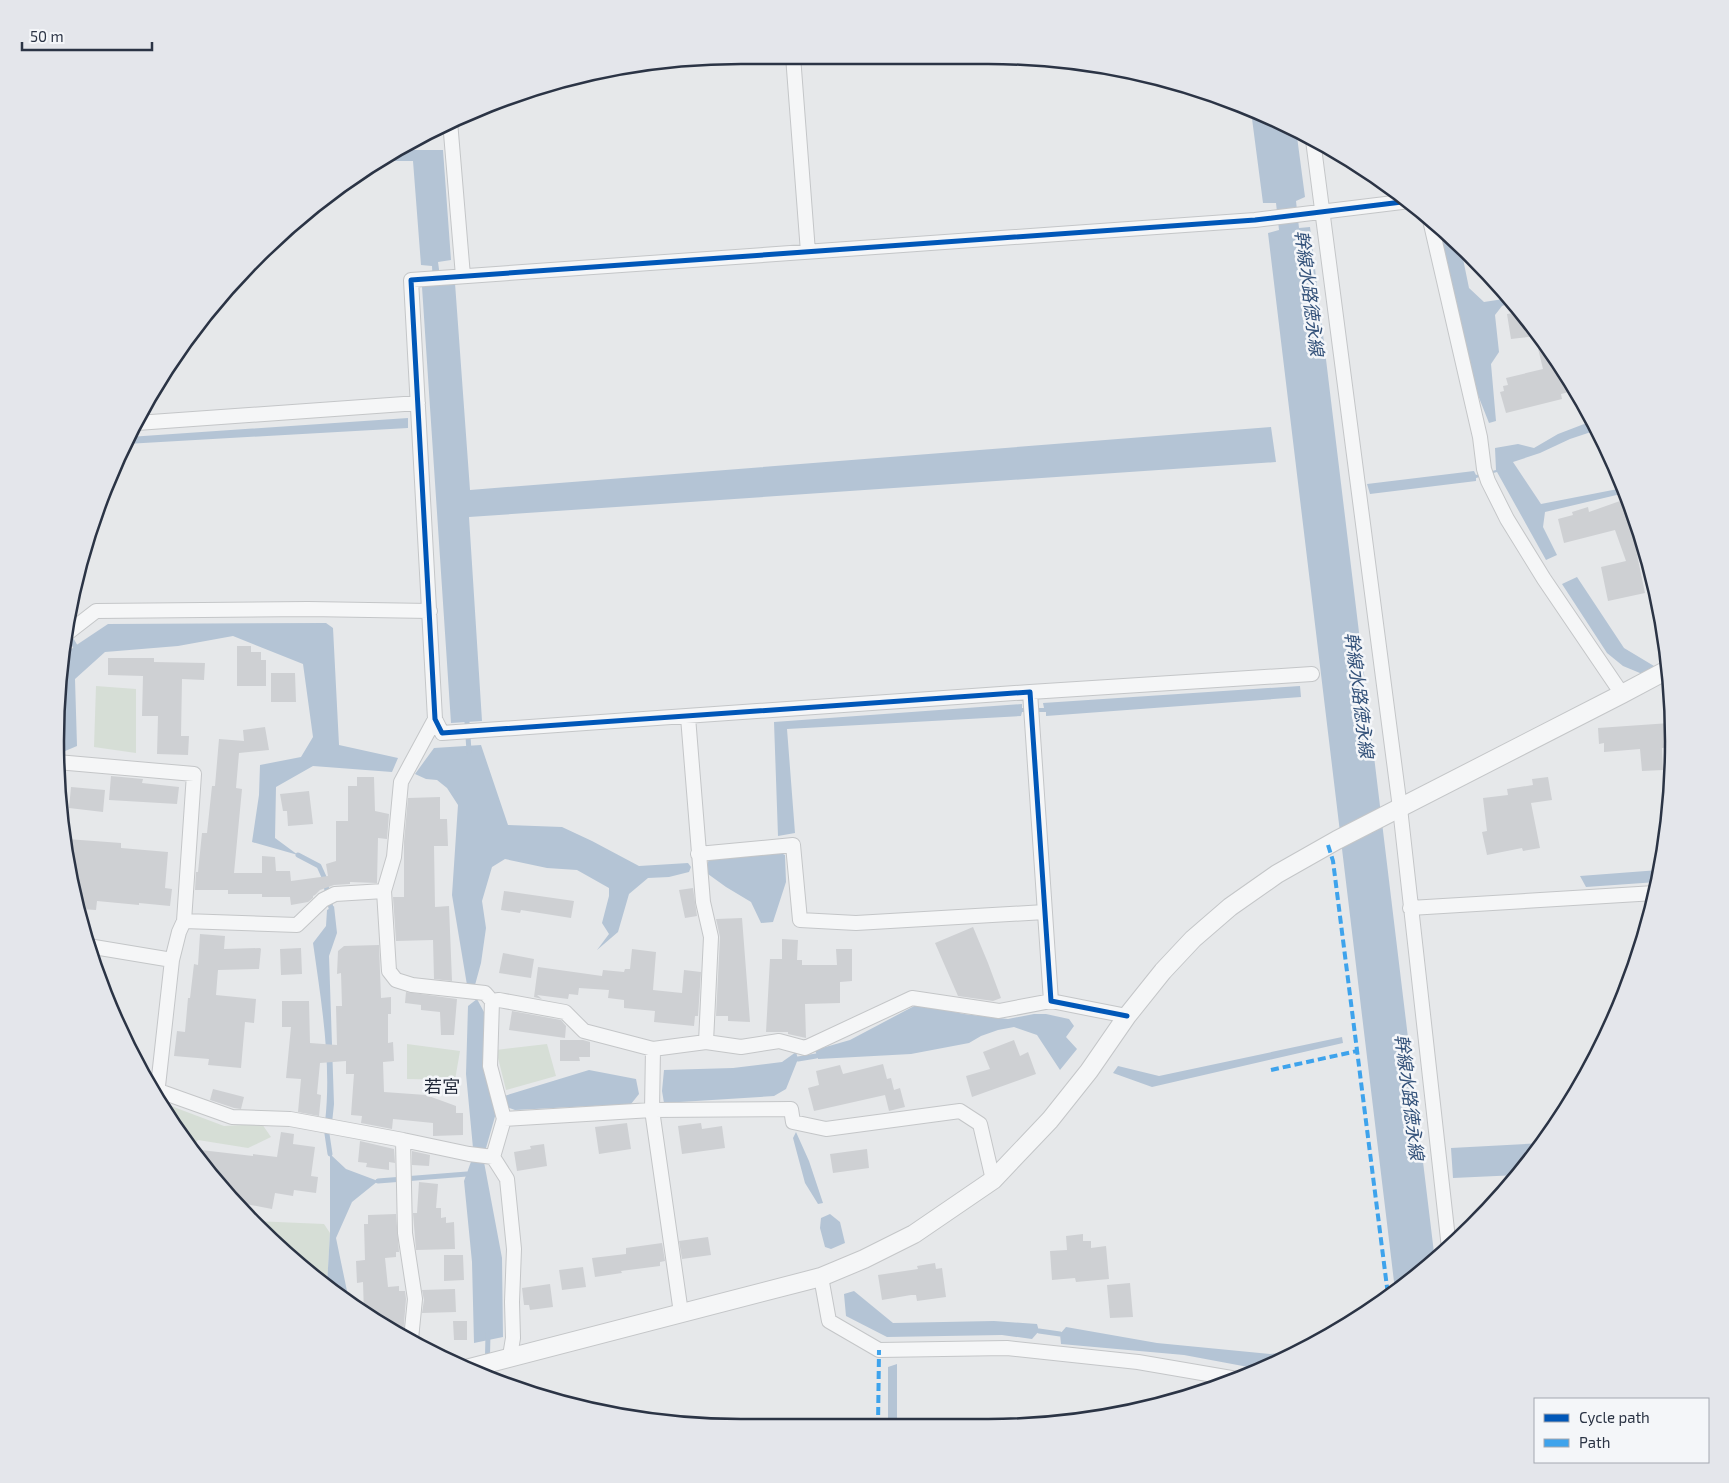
<svg xmlns="http://www.w3.org/2000/svg" width="1729" height="1483" font-family="'Exo 2','Noto Sans JP',sans-serif">
<rect width="100%" height="100%" fill="#e6e8ea"/>
<!-- green -->
<path fill="#d6ded6" d="M 96,686 L 136,689 L 136,753 L 94,747 Z
M 407,1044 L 460,1051 L 455,1080 L 407,1079 Z
M 547,1044 L 556,1076 L 506,1090 L 496,1050 Z
M 171,1106 L 224,1126 L 262,1124 L 271,1137 L 248,1148 L 198,1140 L 191,1148 L 182,1137 L 183,1135 L 171,1123 L 166,1114 Z
M 251,1221 L 324,1224 L 330,1233 L 327,1285 L 256,1227 Z"/>
<!-- water -->
<path fill="#b4c4d5" d="M 1251,111 L 1296,129 L 1305,197 L 1296,201 L 1299,228 L 1310,227 L 1435,1261 L 1395,1290 L 1268,233 L 1279,230 L 1276,203 L 1263,203 Z
M 402,150 L 443,150 L 451,260 L 438,262 L 441,284 L 455,283 L 470,490 L 1271,427 L 1276,462 L 469,517 L 482,721 L 451,723 L 422,287 L 433,285 L 432,266 L 421,265 L 413,161 L 386,161 Z
M 1439,228 L 1461,249 L 1469,288 L 1484,302 L 1510,298 L 1513,302 L 1502,306 L 1495,315 L 1499,352 L 1491,364 L 1496,421 L 1489,423 L 1476,390 Z
M 408,418 L 408,428 L 126,444 L 129,437 Z
M 1592,421 L 1597,430 L 1570,439 L 1540,453 L 1513,462 L 1541,504 L 1623,488 L 1625,493 L 1545,512 L 1543,527 L 1557,555 L 1546,560 L 1497,472 L 1476,478 L 1476,481 L 1370,494 L 1367,484 L 1474,471 L 1476,475 L 1496,470 L 1495,448 L 1518,444 L 1534,448 L 1558,434 Z
M 1577,577 L 1624,648 L 1669,675 L 1669,685 L 1623,666 L 1607,653 L 1562,584 Z
M 326,623 L 333,628 L 339,745 L 398,758 L 392,772 L 313,766 L 276,787 L 275,838 L 298,855 L 252,842 L 259,795 L 260,765 L 301,757 L 313,737 L 303,664 L 233,636 L 178,646 L 105,652 L 75,679 L 77,746 L 58,754 L 65,655 L 75,646 L 108,624 Z
M 1300,686 L 1301,697 L 1046,716 L 1046,712 L 1022,712 L 1021,716 L 787,729 L 795,833 L 778,836 L 774,722 L 1022,704 L 1022,708 L 1044,708 L 1043,703 Z
M 481,745 L 508,825 L 562,827 L 592,841 L 639,866 L 688,863 L 691,867 L 689,872 L 669,877 L 648,878 L 629,894 L 618,932 L 597,950 L 609,934 L 602,923 L 609,896 L 609,888 L 577,870 L 547,868 L 505,859 L 492,867 L 482,901 L 486,928 L 481,963 L 475,985 L 467,985 L 452,895 L 458,805 L 447,788 L 437,780 L 426,779 L 415,774 L 434,748 Z
M 781,853 L 785,855 L 786,882 L 773,922 L 761,923 L 751,902 L 726,887 L 708,874 L 707,867 L 709,858 Z
M 1659,870 L 1657,882 L 1586,887 L 1580,876 Z
M 334,906 L 337,933 L 329,956 L 334,1104 L 332,1123 L 325,1122 C 332,1064 321,1000 313,943 L 326,926 L 327,910 Z
M 477,999 L 484,1012 L 486,1057 L 496,1113 L 486,1148 L 473,1148 L 466,1074 L 468,1006 Z
M 918,1004 L 964,1014 L 1008,1019 L 1034,1014 L 1046,1014 L 1069,1019 L 1074,1026 L 1066,1037 L 1077,1049 L 1060,1070 L 1037,1035 L 1014,1027 L 998,1030 L 981,1036 L 969,1043 L 911,1054 L 818,1059 L 815,1050 L 850,1040 Z
M 1342,1037 L 1343,1043 L 1152,1087 L 1113,1073 L 1118,1066 L 1159,1076 Z
M 796,1052 L 798,1059 L 786,1089 L 774,1096 L 664,1103 L 662,1091 L 664,1070 L 733,1068 L 782,1062 Z
M 589,1070 L 636,1079 L 639,1094 L 631,1104 L 515,1110 L 504,1106 L 501,1097 Z
M 796,1132 L 809,1161 L 823,1203 L 818,1204 L 805,1183 L 793,1138 Z
M 1542,1143 L 1532,1159 L 1518,1175 L 1453,1178 L 1451,1148 Z
M 330,1154 L 346,1169 L 378,1181 L 352,1202 L 336,1238 L 347,1291 L 346,1301 L 327,1285 L 330,1233 Z
M 472,1159 L 484,1162 L 502,1258 L 503,1337 L 474,1343 L 472,1262 L 464,1181 Z
M 830,1214 L 840,1222 L 845,1243 L 831,1249 L 825,1247 L 820,1228 L 821,1218 Z
M 854,1291 L 893,1323 L 994,1321 L 1037,1324 L 1039,1331 L 1032,1339 L 1002,1335 L 887,1337 L 846,1316 L 844,1294 Z
M 1066,1327 L 1157,1343 L 1270,1354 L 1297,1351 L 1259,1369 L 1184,1355 L 1061,1344 L 1060,1334 Z
M 897,1364 L 897,1427 L 888,1427 L 888,1367 Z"/>
<g fill="none" stroke-linecap="round" stroke-linejoin="round">
<!-- stream -->
<path stroke="#b4c4d5" stroke-width="5" d="M 68,634 L 75,646
M 467,722 L 469,751
M 298,855 L 319,866 L 324,877 L 331,908
M 798,1059 L 816,1056
M 328,1128 L 327,1134 L 330,1154
M 378,1181 L 467,1174
M 1039,1331 L 1060,1334
M 487,1378 L 488,1334"/>
</g>
<!-- building -->
<path fill="#ced0d3" d="M 1520,312 L 1571,383 L 1573,391 L 1561,394 L 1562,399 L 1506,413 L 1500,392 L 1504,391 L 1503,386 L 1508,385 L 1506,378 L 1543,369 L 1535,336 L 1511,339 L 1507,314 Z
M 1620,501 L 1627,518 L 1633,516 L 1641,537 L 1634,540 L 1645,593 L 1608,601 L 1601,567 L 1626,561 L 1615,530 L 1564,543 L 1558,519 L 1573,515 L 1572,512 L 1588,507 L 1589,512 Z
M 237,646 L 251,646 L 251,652 L 261,652 L 261,660 L 266,660 L 266,686 L 237,686 Z
M 108,658 L 154,658 L 154,662 L 205,663 L 204,680 L 182,679 L 181,736 L 189,736 L 188,755 L 157,754 L 158,716 L 142,716 L 143,676 L 108,675 Z
M 271,673 L 295,673 L 296,702 L 271,702 Z
M 1670,723 L 1671,747 L 1662,748 L 1663,770 L 1642,771 L 1640,749 L 1604,752 L 1604,743 L 1599,744 L 1598,728 Z
M 265,727 L 269,750 L 239,753 L 236,788 L 242,789 L 234,873 L 262,873 L 262,856 L 275,857 L 276,871 L 290,871 L 291,881 L 328,876 L 326,864 L 336,861 L 336,821 L 348,821 L 348,786 L 357,786 L 357,777 L 374,777 L 375,811 L 389,814 L 387,839 L 378,838 L 377,883 L 350,882 L 350,884 L 334,885 L 320,890 L 315,895 L 313,896 L 313,898 L 308,902 L 291,905 L 290,897 L 262,897 L 262,894 L 228,894 L 228,890 L 195,890 L 196,872 L 198,872 L 202,833 L 207,833 L 212,786 L 215,786 L 219,739 L 244,741 L 243,730 Z
M 111,776 L 143,779 L 142,783 L 179,787 L 177,804 L 109,800 Z
M 1548,777 L 1552,800 L 1531,803 L 1540,848 L 1523,851 L 1522,848 L 1487,855 L 1482,832 L 1487,831 L 1483,798 L 1508,795 L 1507,789 L 1533,785 L 1532,779 Z
M 71,787 L 105,790 L 103,812 L 69,808 Z
M 309,791 L 313,824 L 288,826 L 287,811 L 283,811 L 280,794 Z
M 440,797 L 440,819 L 447,819 L 448,846 L 434,846 L 435,907 L 449,906 L 452,981 L 434,979 L 433,940 L 396,941 L 393,897 L 404,897 L 404,842 L 408,798 Z
M 67,839 L 121,843 L 121,848 L 168,852 L 165,888 L 172,889 L 170,906 L 139,903 L 139,905 L 97,901 L 96,910 L 81,909 Z
M 693,888 L 697,916 L 685,918 L 679,890 Z
M 504,891 L 574,901 L 571,918 L 521,910 L 520,913 L 501,910 Z
M 742,918 L 750,1022 L 728,1021 L 728,1016 L 716,1016 L 720,937 L 716,919 Z
M 973,927 L 988,963 L 1001,998 L 993,1001 L 958,996 L 935,943 Z
M 200,934 L 225,936 L 224,949 L 260,948 L 261,949 L 259,969 L 218,970 L 216,995 L 256,999 L 254,1023 L 245,1022 L 241,1068 L 208,1065 L 209,1059 L 174,1056 L 177,1031 L 185,1032 L 188,998 L 190,998 L 194,964 L 198,965 Z
M 782,939 L 798,940 L 797,960 L 802,960 L 802,965 L 837,965 L 836,949 L 852,949 L 852,981 L 840,982 L 840,1003 L 805,1004 L 806,1038 L 788,1034 L 788,1032 L 766,1032 L 770,959 L 782,959 Z
M 379,945 L 381,998 L 391,997 L 391,1014 L 388,1014 L 388,1043 L 393,1042 L 394,1061 L 383,1062 L 384,1092 L 426,1095 L 456,1106 L 456,1113 L 463,1113 L 463,1135 L 433,1136 L 433,1123 L 393,1119 L 392,1129 L 361,1123 L 362,1116 L 351,1115 L 354,1074 L 346,1074 L 346,1061 L 320,1063 L 317,1094 L 321,1095 L 319,1116 L 298,1112 L 301,1079 L 286,1078 L 291,1027 L 282,1027 L 282,1001 L 309,1001 L 310,1043 L 337,1045 L 336,1006 L 342,1006 L 341,973 L 337,974 L 338,951 L 344,946 Z
M 301,948 L 302,974 L 281,975 L 280,949 Z
M 632,949 L 656,952 L 653,990 L 682,993 L 684,970 L 701,972 L 698,1016 L 695,1016 L 694,1026 L 654,1022 L 655,1011 L 624,1008 L 624,1000 L 608,998 L 609,990 L 579,988 L 578,995 L 569,994 L 568,999 L 537,995 L 542,999 L 534,997 L 538,967 L 602,976 L 603,970 L 624,972 L 625,969 L 630,969 Z
M 503,953 L 534,959 L 531,978 L 499,973 Z
M 406,992 L 457,999 L 454,1035 L 441,1035 L 440,1012 L 421,1010 L 421,1005 L 405,1003 Z
M 512,1011 L 561,1020 L 566,1026 L 565,1038 L 509,1030 Z
M 560,1040 L 583,1040 L 590,1042 L 590,1057 L 579,1057 L 580,1061 L 560,1061 Z
M 1014,1040 L 1020,1056 L 1028,1052 L 1036,1074 L 972,1097 L 966,1076 L 990,1069 L 983,1052 Z
M 883,1064 L 887,1079 L 891,1078 L 894,1090 L 900,1088 L 905,1107 L 889,1111 L 885,1095 L 814,1111 L 808,1088 L 819,1085 L 816,1071 L 840,1065 L 843,1074 Z
M 213,1089 L 244,1097 L 241,1109 L 234,1108 L 210,1100 Z
M 627,1123 L 631,1149 L 599,1154 L 595,1127 Z
M 701,1123 L 702,1129 L 722,1126 L 725,1148 L 682,1154 L 678,1126 Z
M 281,1132 L 294,1134 L 293,1144 L 315,1147 L 311,1176 L 318,1177 L 316,1193 L 294,1190 L 293,1196 L 275,1193 L 272,1209 L 236,1202 L 192,1149 L 253,1156 L 253,1154 L 277,1157 Z
M 360,1141 L 394,1149 L 395,1163 L 389,1162 L 389,1170 L 366,1167 L 367,1163 L 358,1162 Z
M 544,1144 L 547,1166 L 517,1171 L 514,1152 L 531,1149 L 530,1146 Z
M 867,1149 L 869,1168 L 833,1173 L 830,1154 Z
M 412,1151 L 430,1155 L 429,1166 L 412,1165 Z
M 419,1182 L 438,1184 L 436,1208 L 441,1208 L 441,1218 L 446,1217 L 446,1223 L 454,1222 L 455,1249 L 416,1250 L 413,1213 L 417,1213 Z
M 396,1214 L 399,1252 L 396,1252 L 396,1257 L 385,1258 L 388,1287 L 399,1286 L 399,1291 L 405,1291 L 406,1299 L 403,1335 L 364,1314 L 363,1282 L 357,1283 L 356,1261 L 365,1260 L 364,1224 L 368,1224 L 368,1215 Z
M 1083,1234 L 1083,1241 L 1091,1241 L 1091,1248 L 1106,1246 L 1109,1279 L 1076,1282 L 1075,1278 L 1052,1280 L 1050,1251 L 1067,1250 L 1066,1236 Z
M 708,1237 L 711,1255 L 682,1259 L 679,1241 Z
M 662,1243 L 665,1261 L 660,1262 L 660,1266 L 621,1271 L 622,1273 L 595,1277 L 592,1258 L 626,1254 L 626,1248 Z
M 444,1255 L 463,1255 L 464,1280 L 444,1281 Z
M 935,1263 L 936,1269 L 942,1268 L 946,1297 L 917,1301 L 916,1295 L 911,1295 L 882,1300 L 878,1275 L 918,1269 L 917,1266 Z
M 583,1267 L 586,1287 L 562,1290 L 559,1270 Z
M 1130,1283 L 1133,1317 L 1110,1318 L 1107,1285 Z
M 550,1284 L 553,1307 L 530,1310 L 529,1305 L 524,1305 L 522,1288 Z
M 455,1289 L 456,1312 L 422,1313 L 424,1300 L 422,1290 Z
M 453,1321 L 467,1321 L 467,1340 L 454,1340 Z"/>
<g fill="none" stroke-linecap="round" stroke-linejoin="round">
<!-- minor casing -->
<g stroke="#c4c6c8" stroke-width="16">
<path id="minor" d="M 793,56 L 808,252
M 450,121 L 463,276
M 1313,140 L 1400,808 L 1449,1248
M 1430,220 L 1480,437 L 1484,469 L 1488,481 L 1507,519 L 1544,579 L 1622,694
M 137,423 L 418,403
M 65,635 L 96,611 L 308,609 L 430,611
M 1030,692 L 1312,674
M 688,717 L 703,902 L 711,937 L 706,1042
M 57,762 L 194,774 L 184,921 L 179,932 L 172,960
M 698,854 L 793,845 L 800,920 L 856,923 L 1045,912
M 384,891 L 394,857 L 401,782 L 435,719
M 1410,908 L 1655,893
M 184,921 L 297,925 L 323,900 L 335,894 L 384,891 L 389,971 L 396,980 L 412,985 L 485,993 L 492,1001 L 490,1066 L 504,1119 L 652,1110 L 791,1109 L 793,1122 L 826,1129 L 960,1111 L 980,1124 L 993,1180
M 88,946 L 172,960 L 157,1095
M 492,1001 L 499,1000 L 565,1012 L 584,1031 L 653,1049 L 706,1042 L 741,1047 L 779,1041 L 805,1048 L 912,998 L 999,1011 L 1051,1001
M 1127,1016 L 1051,1001 L 1030,692 L 442,733 L 435,719 L 411,280 L 1255,220 L 1410,201
M 653,1049 L 652,1110 L 681,1313
M 159,1091 L 232,1117 L 290,1119 L 403,1140 L 469,1154 L 493,1157
M 504,1119 L 493,1157 L 507,1179 L 514,1249 L 512,1302 L 513,1338 L 510,1356
M 403,1140 L 405,1233 L 415,1299 L 411,1339
M 821,1277 L 829,1321 L 879,1350 L 1007,1348 L 1138,1362 L 1237,1379"/>
</g>
<!-- tertiary casing -->
<g stroke="#c4c6c8" stroke-width="20">
<path id="tertiary" d="M 466,1369 L 821,1277 L 864,1259 L 914,1234 L 993,1180 L 1050,1120 L 1089,1071 L 1127,1016 L 1163,971 L 1193,939 L 1230,907 L 1277,874 L 1337,840 L 1622,694 L 1669,669"/>
</g>
<!-- minor -->
<use href="#minor" stroke="#f5f6f7" stroke-width="14"/>
<!-- tertiary -->
<use href="#tertiary" stroke="#f5f6f7" stroke-width="18"/>
<!-- quiet -->
<path stroke="#3ea3ec" stroke-width="4" stroke-dasharray="8 4" stroke-linecap="butt" d="M 1328,845 L 1333,861 L 1388,1295
M 1271,1070 L 1357,1051
M 878,1427 L 879,1350"/>
<!-- cycleway casing -->
<g stroke="#f4f6f9" stroke-width="8">
<path id="cycleway" d="M 1127,1016 L 1051,1001 L 1030,692 L 442,733 L 435,719 L 411,280 L 1255,220 L 1410,201"/>
</g>
<!-- cycleway -->
<use href="#cycleway" stroke="#0057b8" stroke-width="5"/>
</g>
<g text-anchor="middle" stroke-width="5" stroke-linejoin="round" paint-order="stroke">
<!-- water labels -->
<g font-size="18" font-style="italic" fill="#34527a" stroke="#f4f6f9">
<text transform="translate(1309 293) rotate(83)" y="6">幹線水路徳永線</text>
<text transform="translate(1359 695) rotate(83)" y="6">幹線水路徳永線</text>
<text transform="translate(1409 1097) rotate(83)" y="6">幹線水路徳永線</text>
</g>
<!-- neighbourhood labels -->
<g font-size="18" fill="#1d2536" stroke="#f4f6f9">
<text x="442" y="1093">若宮</text>
</g>
</g>
<!-- crop -->
<path d="M0 0H1729V1483H0ZM741 64H988A677 677 0 0 1 1665 741V742A677 677 0 0 1 988 1419H741A677 677 0 0 1 64 742V741A677 677 0 0 1 741 64Z" fill="#e4e6eb" fill-rule="evenodd"/>
<path fill="none" stroke="#2b3445" stroke-width="2.5" d="M741 64H988A677 677 0 0 1 1665 741V742A677 677 0 0 1 988 1419H741A677 677 0 0 1 64 742V741A677 677 0 0 1 741 64Z"/>
<!-- legend -->
<rect x="1534" y="1398" width="175" height="65" fill="#f4f6f9" stroke="#a4a8b1"/>
<rect x="1544" y="1414" width="25" height="8" fill="#0057b8" stroke="#a4a8b1"/>
<text x="1579" y="1423" font-size="15" fill="#2b3445">Cycle path</text>
<rect x="1544" y="1439" width="25" height="8" fill="#3ea3ec" stroke="#a4a8b1"/>
<text x="1579" y="1448" font-size="15" fill="#2b3445">Path</text>
<!-- scale -->
<path d="M22 42v8h130v-8" fill="none" stroke="#2b3445" stroke-width="2.5"/>
<text x="30" y="42" font-size="15" fill="#2b3445" stroke="#f4f6f9" stroke-width="4" paint-order="stroke">50 m</text>
</svg>
